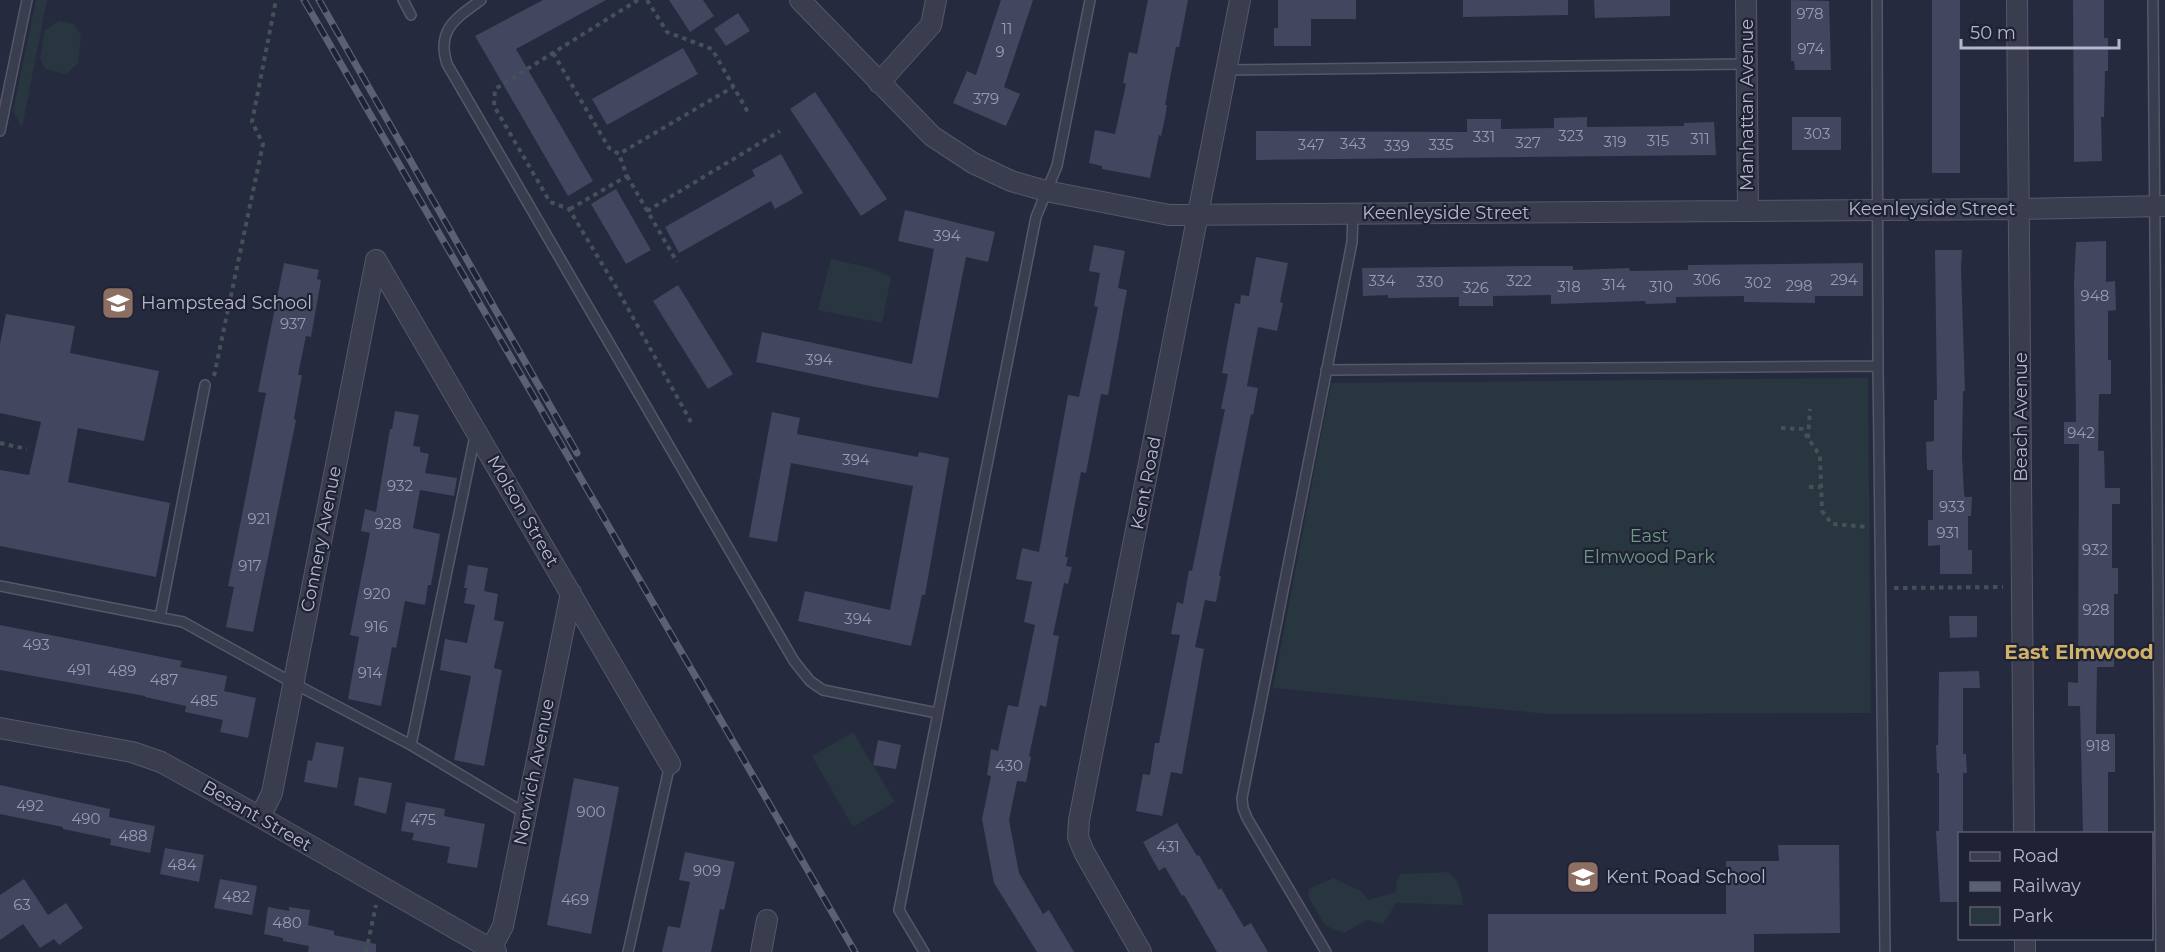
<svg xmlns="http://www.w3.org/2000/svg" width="2165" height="952" font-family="Montserrat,sans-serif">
<rect width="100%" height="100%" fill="#262a3e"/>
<!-- green -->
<path fill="#28363f" d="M 36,0 L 47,0 L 22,128 L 13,111 Z
M 59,21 L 74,24 L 81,36 L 78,63 L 66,74 L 45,69 L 40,58 L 45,30 Z
M 831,259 L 871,268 L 891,277 L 882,323 L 818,310 Z
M 1868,378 L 1871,713 L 1549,714 L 1273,688 L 1331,383 Z
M 853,732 L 895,802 L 853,827 L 812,756 Z
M 1448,872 C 1460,881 1461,891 1463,905 L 1396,903 L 1383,924 L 1367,920 L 1344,933 L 1326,926 L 1308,897 L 1309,889 L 1333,878 L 1361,891 L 1368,900 L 1396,892 L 1397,880 L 1401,874 Z"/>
<!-- building -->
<path fill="#42465e" d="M 543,0 L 606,0 L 516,49 L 593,181 L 568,196 L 475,36 Z
M 669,0 L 703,0 L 714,16 L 690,32 Z
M 1001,0 L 1033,0 L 1004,87 L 1020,94 L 1006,126 L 953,103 L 967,71 L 976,75 Z
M 1148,0 L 1188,0 L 1179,47 L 1176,47 L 1165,105 L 1167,105 L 1165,118 L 1161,136 L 1159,135 L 1150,178 L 1102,169 L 1102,166 L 1089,163 L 1095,130 L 1115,134 L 1126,84 L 1123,83 L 1129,52 L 1137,54 Z
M 1278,0 L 1356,0 L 1356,19 L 1311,19 L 1311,46 L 1274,46 L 1274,28 L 1278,28 Z
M 1463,0 L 1568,0 L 1568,15 L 1463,17 Z
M 1594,0 L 1670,0 L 1670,16 L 1595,18 Z
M 1791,0 L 1829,1 L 1831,70 L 1795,70 L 1794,61 L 1791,61 Z
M 1932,0 L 1960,0 L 1960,173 L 1932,173 Z
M 2073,0 L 2104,0 L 2104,38 L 2108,38 L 2108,71 L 2105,71 L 2104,117 L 2101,117 L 2102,161 L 2074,162 Z
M 738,13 L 750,31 L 726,46 L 714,29 Z
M 683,48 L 698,74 L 607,125 L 592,99 Z
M 815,92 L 887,199 L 861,216 L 790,109 Z
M 1587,117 L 1587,127 L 1684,126 L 1684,123 L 1714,122 L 1716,155 L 1256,160 L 1256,131 L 1467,132 L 1467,119 L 1501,119 L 1501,129 L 1554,128 L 1554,118 Z
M 1792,117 L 1841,117 L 1841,150 L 1792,150 Z
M 781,154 L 803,193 L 775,209 L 771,201 L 679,253 L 665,227 L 755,176 L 752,170 Z
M 616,189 L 651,250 L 626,264 L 591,204 Z
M 905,210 L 995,232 L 988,262 L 966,257 L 938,398 L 875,387 L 756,362 L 762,332 L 912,364 L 934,249 L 898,241 Z
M 2106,241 L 2106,282 L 2115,281 L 2116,310 L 2108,311 L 2108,360 L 2111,360 L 2111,394 L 2099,394 L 2098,451 L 2104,451 L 2105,488 L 2120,488 L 2120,504 L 2112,504 L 2112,568 L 2118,568 L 2118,594 L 2114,594 L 2114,667 L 2097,667 L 2096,734 L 2115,734 L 2115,772 L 2108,772 L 2108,834 L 2083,834 L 2080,706 L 2068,706 L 2068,682 L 2078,683 L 2079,444 L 2064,444 L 2064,422 L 2076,422 L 2074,282 L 2076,242 Z
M 1094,245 L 1125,251 L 1118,288 L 1127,290 L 1108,395 L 1101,394 L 1086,473 L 1081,472 L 1065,557 L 1068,557 L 1066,566 L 1072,567 L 1068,584 L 1064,583 L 1053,635 L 1059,636 L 1046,707 L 1040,705 L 1029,756 L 1031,757 L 1026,782 L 1017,781 L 1009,820 L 1019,873 L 1043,914 L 1049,910 L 1074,952 L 1037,952 L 994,883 L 982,819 L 991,776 L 987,775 L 991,749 L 998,751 L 1008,705 L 1018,707 L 1035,625 L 1024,622 L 1032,582 L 1016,579 L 1022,548 L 1039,552 L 1068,395 L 1079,397 L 1098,307 L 1094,306 L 1100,273 L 1089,271 Z
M 1935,250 L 1962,250 L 1961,268 L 1965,391 L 1963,391 L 1962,456 L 1964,494 L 1965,497 L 1972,497 L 1971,516 L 1968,516 L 1968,550 L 1972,550 L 1972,574 L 1940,574 L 1940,545 L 1928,546 L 1928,520 L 1933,520 L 1933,470 L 1927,470 L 1926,442 L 1934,441 L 1934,400 L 1937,400 Z
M 1256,257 L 1288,263 L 1280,302 L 1283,303 L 1277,331 L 1258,327 L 1247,386 L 1258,388 L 1253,415 L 1251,414 L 1219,576 L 1221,576 L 1216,602 L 1205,600 L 1195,647 L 1204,649 L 1182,774 L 1171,772 L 1162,816 L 1136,811 L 1143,774 L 1150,775 L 1155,743 L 1159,743 L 1180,635 L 1171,634 L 1177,602 L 1183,604 L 1189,570 L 1192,571 L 1225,409 L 1221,409 L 1228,374 L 1222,373 L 1235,303 L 1240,304 L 1241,295 L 1249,296 Z
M 284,263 L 319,270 L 317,279 L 321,280 L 311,337 L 306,336 L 298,375 L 302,375 L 294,419 L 296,420 L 253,632 L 226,627 L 234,587 L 228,586 L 266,393 L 258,392 Z
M 1863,263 L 1863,296 L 1815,296 L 1815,303 L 1744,302 L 1744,296 L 1676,297 L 1676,303 L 1646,304 L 1645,301 L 1551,304 L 1551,295 L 1493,296 L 1493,306 L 1459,306 L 1459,297 L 1388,298 L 1388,295 L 1363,296 L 1362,268 L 1536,266 L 1573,266 L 1573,270 L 1629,268 L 1630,271 L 1688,270 L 1688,265 Z
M 678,285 L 733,374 L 708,389 L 653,301 Z
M 6,314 L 75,326 L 70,353 L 159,371 L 144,441 L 78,428 L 68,482 L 170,503 L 156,577 L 0,546 L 0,470 L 29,475 L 41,422 L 0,413 L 0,344 Z
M 395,411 L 419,415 L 413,446 L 420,447 L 420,452 L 429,454 L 425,473 L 457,478 L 454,496 L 420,490 L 413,528 L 440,534 L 431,585 L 428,585 L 425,605 L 405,601 L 396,648 L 392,647 L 381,706 L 348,699 L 359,637 L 350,635 L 370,533 L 361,531 L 365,509 L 376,512 L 390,429 L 392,429 Z
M 772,412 L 800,418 L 797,434 L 918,457 L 919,452 L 949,458 L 925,595 L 922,595 L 911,646 L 798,621 L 805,591 L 890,610 L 913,486 L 791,463 L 777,542 L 749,537 Z
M 468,565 L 488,568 L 484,591 L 498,594 L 494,620 L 504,622 L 494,668 L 502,670 L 484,766 L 454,760 L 471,676 L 440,670 L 445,639 L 467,643 L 475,605 L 464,603 L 467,588 L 464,588 Z
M 1949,616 L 1977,616 L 1977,637 L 1950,638 Z
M 0,625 L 182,661 L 180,667 L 227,676 L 224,691 L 256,698 L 248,738 L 220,732 L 223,720 L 185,712 L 186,706 L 145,697 L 145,696 L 0,670 Z
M 1979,671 L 1980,688 L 1963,688 L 1963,754 L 1966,754 L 1967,773 L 1963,773 L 1963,834 L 1959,834 L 1959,902 L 1940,902 L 1936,831 L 1939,831 L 1939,773 L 1937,773 L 1936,745 L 1938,745 L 1939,672 Z
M 878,740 L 901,745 L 896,769 L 873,765 Z
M 316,742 L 344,747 L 337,788 L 304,782 L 308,760 L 312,761 Z
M 359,777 L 392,783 L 386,814 L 354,805 Z
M 574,778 L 619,787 L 591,934 L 547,925 Z
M 0,785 L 110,809 L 109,817 L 155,826 L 150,853 L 110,845 L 111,839 L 63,829 L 63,827 L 0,814 Z
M 406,802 L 445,809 L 444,816 L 485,824 L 477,868 L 447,863 L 450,847 L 412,840 L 414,833 L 401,831 Z
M 1177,823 L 1197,856 L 1199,855 L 1219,890 L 1221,888 L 1244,927 L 1251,923 L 1268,952 L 1217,952 L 1184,895 L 1182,896 L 1165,867 L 1159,871 L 1143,842 Z
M 1778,845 L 1839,845 L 1840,933 L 1754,934 L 1754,952 L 1488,952 L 1488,914 L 1726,914 L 1726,861 L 1779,861 Z
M 165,848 L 204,855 L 199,882 L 160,874 Z
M 685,852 L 735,862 L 724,910 L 720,909 L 711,952 L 662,952 L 668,926 L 680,928 L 690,882 L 679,880 Z
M 24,879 L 48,915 L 66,903 L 83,928 L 59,945 L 54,939 L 40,948 L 23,924 L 0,940 L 0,895 Z
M 220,879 L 257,886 L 252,915 L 214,908 Z
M 268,907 L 289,911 L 289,907 L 310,910 L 308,925 L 334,931 L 334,935 L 376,944 L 376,952 L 308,952 L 309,946 L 283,941 L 283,938 L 264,934 Z"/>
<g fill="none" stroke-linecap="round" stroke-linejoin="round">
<!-- lane casing -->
<g stroke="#555869" stroke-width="12">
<path id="lane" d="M 403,0 L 411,15
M 481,0 C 456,18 436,30 447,64 L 794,661 L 810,681 L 823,690 L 937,713
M 1877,0 L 1878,366 L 1885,952
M 2153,0 L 2161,952
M 1227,70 L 1746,64
M 0,131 L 27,0
M 1326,370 L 1878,366
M 0,586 L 183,622 L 293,683 L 411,745 L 526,814
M 160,617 L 205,385
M 411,745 L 475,436
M 628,952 L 670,764
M 924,952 L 899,910 L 1036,217 L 1057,166 L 1090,0
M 1326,952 L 1247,818 L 1243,808 L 1242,798 L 1352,242 L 1353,214"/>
</g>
<!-- street casing -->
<g stroke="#555869" stroke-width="22">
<path id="street" d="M 800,0 L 932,136 L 973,163 L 1011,181 L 1046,191 L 1169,215 L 2019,209 L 2165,206
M 1746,0 L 1748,211
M 2017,0 L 2024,834
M 879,83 L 931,25 L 936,0
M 376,260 L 670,764
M 0,728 L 132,752 L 161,762 L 260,817 L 496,952
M 260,817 L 272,793 L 376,260
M 2025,938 L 2025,952
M 491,949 L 503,926 L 571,593
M 761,952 L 767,920
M 1141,952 L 1084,852 L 1078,837 L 1079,820 L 1240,0"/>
</g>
<!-- path -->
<path stroke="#435259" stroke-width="4" stroke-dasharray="4.5 4.5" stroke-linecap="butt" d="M 638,0 L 495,89 L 494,106 L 550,202 L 569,209 L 616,287 L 691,422
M 647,0 L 667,32 L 712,49 L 749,114
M 553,53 L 609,148 L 619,154 L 733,87
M 627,176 L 677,262
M 570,209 L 627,176 L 619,154
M 647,211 L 780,131
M 214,376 L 263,144 L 252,122 L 276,0
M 1781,428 L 1802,429 L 1820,456 L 1822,511 L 1832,524 L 1868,527
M 1808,438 L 1810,409
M 0,443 L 27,449
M 1809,487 L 1821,487
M 1894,588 L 2003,587
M 366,952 L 376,905"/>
<!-- lane -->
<use href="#lane" stroke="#3a3d4e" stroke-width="9"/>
<!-- street -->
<use href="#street" stroke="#3a3d4e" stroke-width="20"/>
<!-- rail casing -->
<g stroke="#5c6075" stroke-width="7">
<path id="rail" d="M 304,0 L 855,952
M 319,0 L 577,453"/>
</g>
<!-- rail -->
<use href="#rail" stroke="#1f2234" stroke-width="4.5" stroke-dasharray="14" stroke-linecap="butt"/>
</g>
<!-- icons -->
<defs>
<g id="school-square" transform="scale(1.725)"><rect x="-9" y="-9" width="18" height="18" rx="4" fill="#8d6e63" stroke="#1f2234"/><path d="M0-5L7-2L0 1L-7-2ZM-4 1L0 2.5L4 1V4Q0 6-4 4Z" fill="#fff"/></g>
</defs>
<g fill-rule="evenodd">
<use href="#school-square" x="118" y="303"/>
<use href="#school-square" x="1583" y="877"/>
</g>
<g text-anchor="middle" stroke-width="4.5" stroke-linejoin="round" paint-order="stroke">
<!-- number labels -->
<g font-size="15" fill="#999cae">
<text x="1810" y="19">978</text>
<text x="1007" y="34">11</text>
<text x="1811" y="54">974</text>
<text x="1000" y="57">9</text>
<text x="986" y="104">379</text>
<text x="1817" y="139">303</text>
<text x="1571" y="141">323</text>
<text x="1484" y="142">331</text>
<text x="1700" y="144">311</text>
<text x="1658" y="146">315</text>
<text x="1615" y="147">319</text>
<text x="1528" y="148">327</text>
<text x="1353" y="149">343</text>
<text x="1311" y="150">347</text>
<text x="1441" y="150">335</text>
<text x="1397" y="151">339</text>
<text x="947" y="241">394</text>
<text x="1707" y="285">306</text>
<text x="1844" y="285">294</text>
<text x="1382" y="286">334</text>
<text x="1519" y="286">322</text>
<text x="1430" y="287">330</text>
<text x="1758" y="288">302</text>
<text x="1614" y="290">314</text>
<text x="1799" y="291">298</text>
<text x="1569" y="292">318</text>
<text x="1661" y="292">310</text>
<text x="1476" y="293">326</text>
<text x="2095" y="301">948</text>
<text x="293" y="329">937</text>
<text x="819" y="365">394</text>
<text x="2081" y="438">942</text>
<text x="856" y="465">394</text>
<text x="400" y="491">932</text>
<text x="1952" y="512">933</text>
<text x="259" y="524">921</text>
<text x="388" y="529">928</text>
<text x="1948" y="538">931</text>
<text x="2095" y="555">932</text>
<text x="250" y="571">917</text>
<text x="377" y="599">920</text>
<text x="2096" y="615">928</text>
<text x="858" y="624">394</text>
<text x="376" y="632">916</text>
<text x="36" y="650">493</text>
<text x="79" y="675">491</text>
<text x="122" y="676">489</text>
<text x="370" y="678">914</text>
<text x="164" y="685">487</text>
<text x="204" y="706">485</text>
<text x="2098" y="751">918</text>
<text x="1009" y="771">430</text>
<text x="30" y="811">492</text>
<text x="591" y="817">900</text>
<text x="86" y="824">490</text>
<text x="423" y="825">475</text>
<text x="133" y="841">488</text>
<text x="1168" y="852">431</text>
<text x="182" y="870">484</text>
<text x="707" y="876">909</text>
<text x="236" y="902">482</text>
<text x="575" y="905">469</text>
<text x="22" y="910">63</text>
<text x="287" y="928">480</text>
</g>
<!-- street labels -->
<g font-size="18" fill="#b6b8c9" stroke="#1f2234">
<text transform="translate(1747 105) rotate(-90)" y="6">Manhattan Avenue</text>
<text x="1932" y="215">Keenleyside Street</text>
<text x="1446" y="219">Keenleyside Street</text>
<text transform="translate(2021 417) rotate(-90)" y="6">Beach Avenue</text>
<text transform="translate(1146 483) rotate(-79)" y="6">Kent Road</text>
<text transform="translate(523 511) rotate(60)" y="6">Molson Street</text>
<text transform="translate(321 539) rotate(-79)" y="6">Connery Avenue</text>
<text transform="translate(534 772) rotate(-79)" y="6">Norwich Avenue</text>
<text transform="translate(257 816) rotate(30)" y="6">Besant Street</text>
</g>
<!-- poi labels -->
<g font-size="18" fill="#b6b8c9" stroke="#1f2234" text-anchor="start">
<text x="141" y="309">Hampstead School</text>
<text x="1606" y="883">Kent Road School</text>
</g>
<!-- park labels -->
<g font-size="18" fill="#6e9983" stroke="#1f2234">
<text x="1649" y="542">East<tspan x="1649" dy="21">Elmwood Park</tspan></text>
</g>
<!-- neighbourhood labels -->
<g font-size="20" font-weight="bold" fill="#d1b269" stroke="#1f2234">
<text x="2079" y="659">East Elmwood</text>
</g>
</g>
<!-- legend -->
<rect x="1958" y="832" width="195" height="108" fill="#1f2234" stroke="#5b5e70" stroke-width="1.5"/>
<rect x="1970" y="852" width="30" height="9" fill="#3a3d4e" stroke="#5b5e70" stroke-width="1.5"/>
<text x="2012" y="862" font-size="18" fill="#b6b8c9">Road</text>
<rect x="1970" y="882" width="30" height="9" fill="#5c6075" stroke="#5b5e70" stroke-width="1.5"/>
<text x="2012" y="892" font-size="18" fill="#b6b8c9">Railway</text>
<rect x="1970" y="907" width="30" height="18" fill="#28363f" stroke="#5b5e70" stroke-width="1.5"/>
<text x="2012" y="922" font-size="18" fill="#b6b8c9">Park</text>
<!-- scale -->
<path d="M1961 39v9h158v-9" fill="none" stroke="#b6b8c9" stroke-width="3"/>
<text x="1970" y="39" font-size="18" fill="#b6b8c9" stroke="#1f2234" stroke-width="4.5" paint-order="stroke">50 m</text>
</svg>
